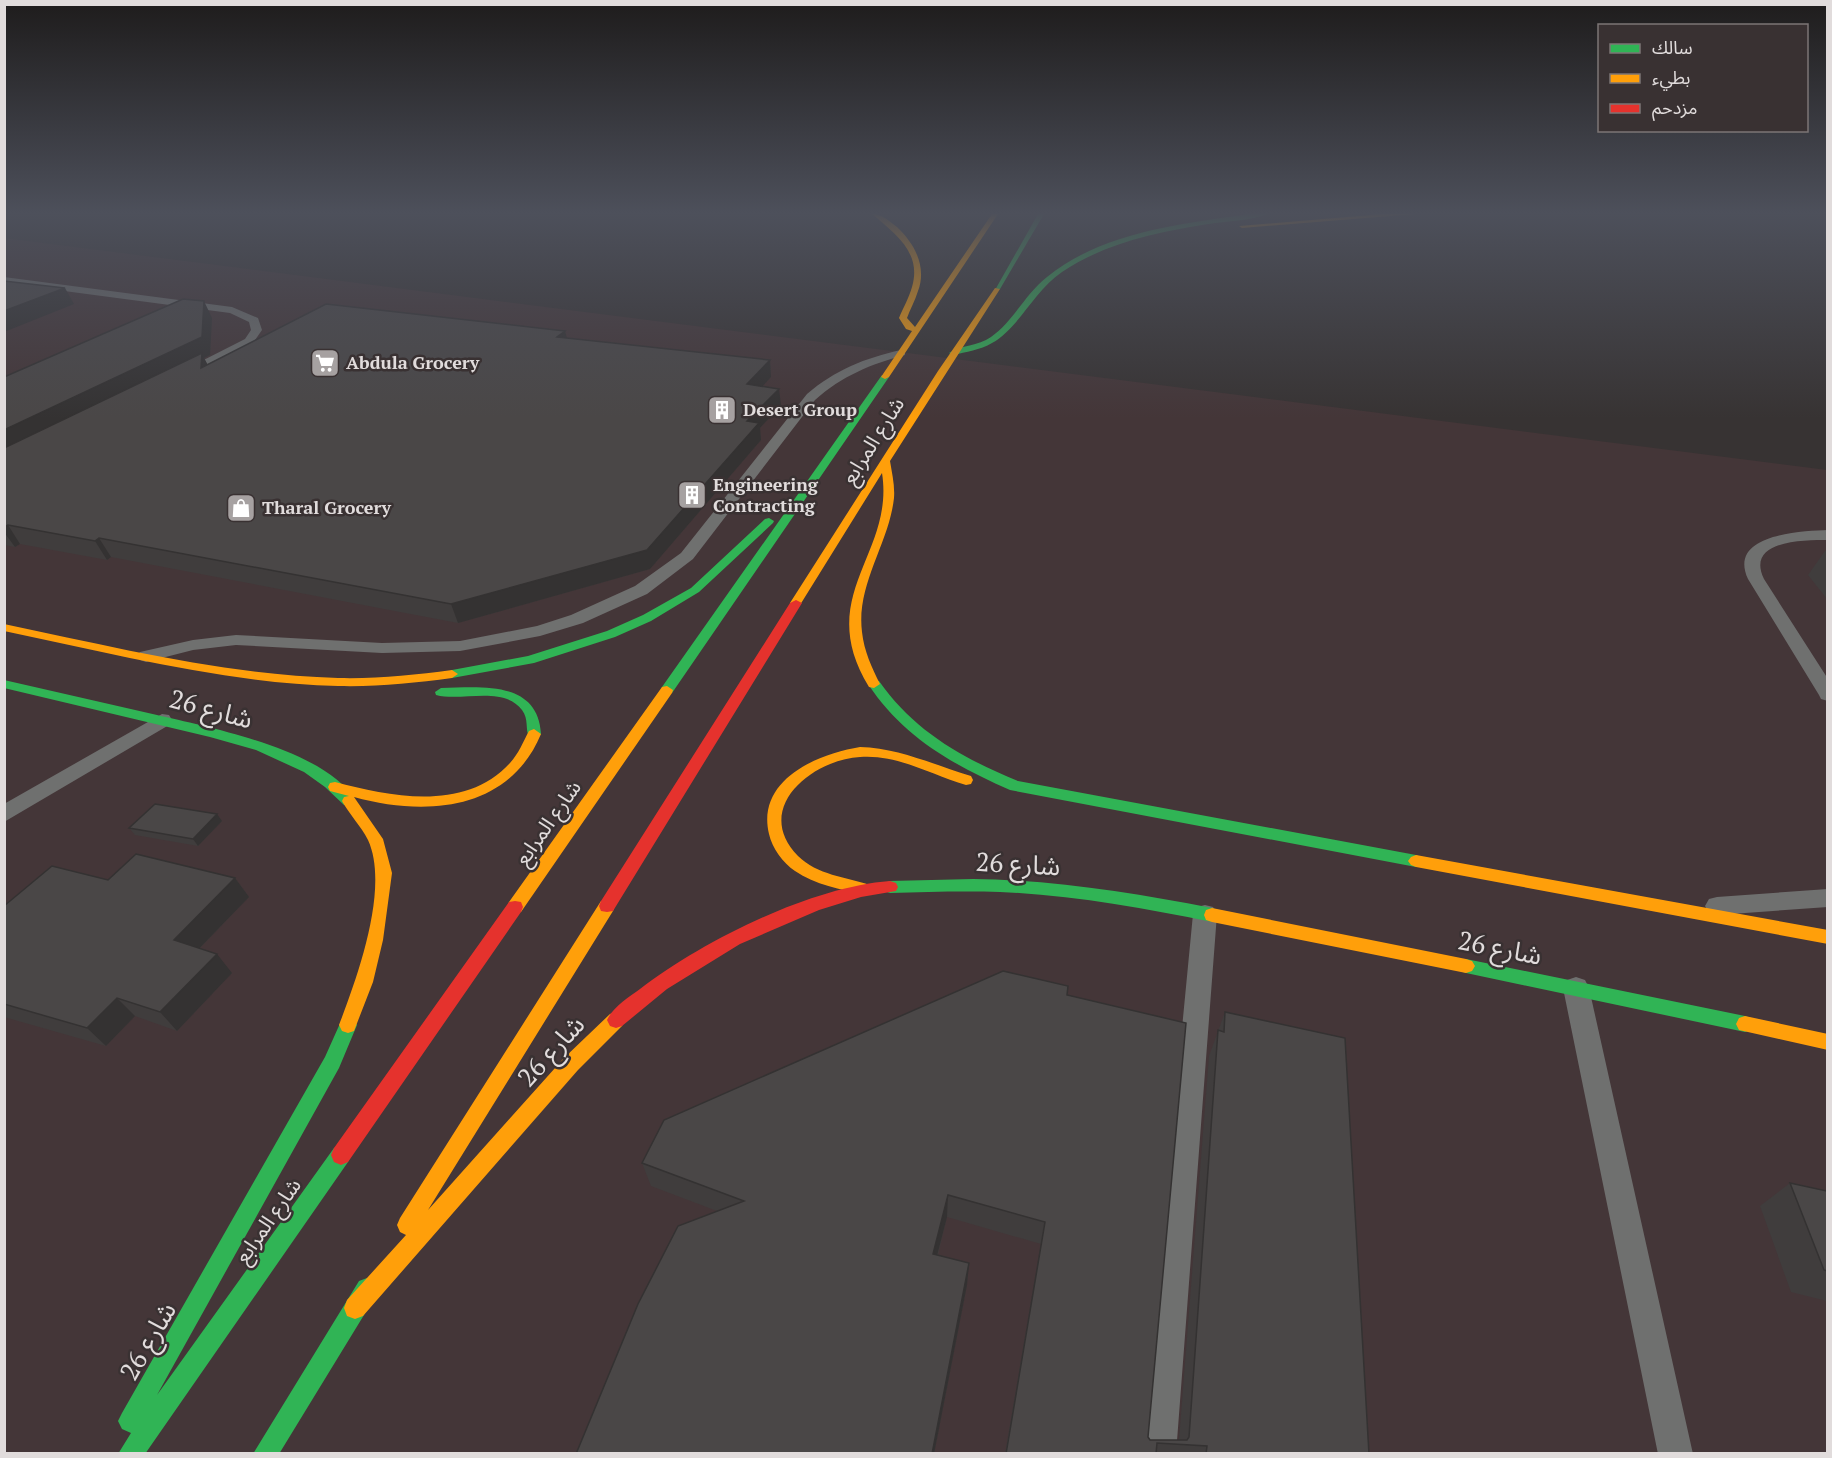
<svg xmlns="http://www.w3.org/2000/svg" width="1832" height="1458" font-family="'PT Serif','Noto Sans Arabic',serif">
<rect width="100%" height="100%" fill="#373333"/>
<!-- built -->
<path fill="#443638" d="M 4,238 L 1827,470 L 1827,1453 L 5,1453 Z"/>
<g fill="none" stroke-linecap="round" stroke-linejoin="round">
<!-- lane -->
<path fill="#6f706f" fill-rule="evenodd" d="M 4,277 L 232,307 L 258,318 L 262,330 L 253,343 L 244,349 L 184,379 L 178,375 L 180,372 L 245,339 L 251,330 L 249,322 L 230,313 L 4,283 Z
M 901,350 L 905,351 L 905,355 C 871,364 842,376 815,400 L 693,559 L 647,594 L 583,623 L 540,636 L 460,651 L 382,653 L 236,645 L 193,650 L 146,662 L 140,660 L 137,656 L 140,652 L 193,640 L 236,635 L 382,643 L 460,641 L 537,626 L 571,615 L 635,586 L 681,553 L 807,394 C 835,370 865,358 901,350 Z
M 1828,530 L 1828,540 C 1804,540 1745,540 1764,579 L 1828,679 L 1828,701 L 1821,699 L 1819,695 L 1748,579 C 1727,534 1801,531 1828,530 Z
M 162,714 L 169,715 L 172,720 L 169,725 L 4,822 L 4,804 Z
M 1828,889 L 1828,907 L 1717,915 L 1709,913 L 1705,906 L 1709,899 L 1717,897 Z
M 1205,905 L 1213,907 L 1217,914 L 1176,1454 L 1141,1454 L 1193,914 L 1197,907 Z
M 1576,977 L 1585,980 L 1589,988 L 1693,1454 L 1658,1454 L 1563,988 L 1567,980 Z"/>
<!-- fast -->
<path fill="#30b455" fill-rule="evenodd" d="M 1038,214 L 1044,214 L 1000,289 L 995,290 Z
M 1249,214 L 1267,214 C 1250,221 1227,221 1208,224 C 1158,232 1105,243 1062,272 C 1033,292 1019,328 992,343 C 980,350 966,352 953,355 L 949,353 C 961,345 978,346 991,337 C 1013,322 1025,294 1047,277 C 1102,232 1181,224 1249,214 Z
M 882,375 L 889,377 L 672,693 L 662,693 L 661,690 L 662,687 Z
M 769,518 L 774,521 L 773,523 L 699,592 L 651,621 L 615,637 L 534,663 L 452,678 L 446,674 L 452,670 L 528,656 L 607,631 L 643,615 L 691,588 L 765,519 Z
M 4,680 C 55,692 106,703 157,715 C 212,728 326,750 356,801 L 354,805 L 344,805 L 325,787 L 304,772 L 256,750 L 210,737 L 4,688 Z
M 874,680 L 879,681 C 914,731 962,758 1018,781 L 1416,855 L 1421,857 L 1424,861 L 1421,865 L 1416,867 L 1010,790 C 953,765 903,737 868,684 Z
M 441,688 C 481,687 538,680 541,734 L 534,739 L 529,737 C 525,729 529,719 522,710 C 503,685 462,702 436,695 L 435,692 Z
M 973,879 C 1054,880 1133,893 1212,908 L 1218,910 L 1220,915 L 1218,920 L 1212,922 C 1142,908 1071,895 1000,892 C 963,891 926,892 890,893 L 884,891 L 882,887 L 884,883 L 890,881 Z
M 1466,959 L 1745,1016 L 1751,1018 L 1754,1024 L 1751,1030 L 1745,1032 L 1466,973 L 1460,971 L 1457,966 L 1460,961 Z
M 348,1017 L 354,1019 L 357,1025 L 339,1068 L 157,1395 L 334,1148 L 341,1145 L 348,1148 L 351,1155 L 348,1162 L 145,1454 L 118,1454 L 131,1433 L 122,1429 L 118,1421 L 122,1413 L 325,1057 L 342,1019 Z
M 367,1278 L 375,1281 L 378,1289 L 375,1297 L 279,1454 L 253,1454 L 359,1281 Z"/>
<!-- slow -->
<path fill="#ff9f0a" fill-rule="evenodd" d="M 872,214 C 882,214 889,221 897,227 C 915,244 927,267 918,291 C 915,301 910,309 907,318 L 915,327 L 992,214 L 998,214 L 889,377 L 885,379 L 881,377 L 912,331 L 906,329 L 899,318 C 903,308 909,298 912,287 C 922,253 896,234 872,214 Z
M 1382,214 L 1415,214 L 1242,228 L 1239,226 Z
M 995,288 L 1000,289 L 890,461 C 892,473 895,486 894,498 C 889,544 856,584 862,632 C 864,651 872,668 880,684 L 874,688 L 869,687 C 813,595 895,555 882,473 L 800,605 L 792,605 L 790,603 L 938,371 Z
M 4,624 C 115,647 225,675 338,678 C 376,679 414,675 452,670 L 458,674 L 452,678 C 414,683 376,687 338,686 C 225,683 115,654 4,631 Z
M 667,686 L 673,690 L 672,693 L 521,912 L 515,913 L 509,912 L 507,907 L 509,902 L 662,687 Z
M 534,729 L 541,734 C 509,811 426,817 354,797 L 383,839 L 392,873 L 383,940 L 373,982 L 354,1031 L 348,1033 L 342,1031 L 339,1025 C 357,978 390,888 368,840 C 361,826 349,814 342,801 L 344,797 L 349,796 L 330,791 L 328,787 L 330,783 L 335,782 C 392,797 465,812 510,763 C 519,753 523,742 529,731 Z
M 860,747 C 899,748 934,765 971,776 L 973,780 L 971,784 L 966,785 C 932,775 897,754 860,757 C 811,760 752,809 798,856 C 817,875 846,877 870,885 L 872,889 L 870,893 L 864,895 C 841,889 815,885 795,871 C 783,863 772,848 769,834 C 756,780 817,754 860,747 Z
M 1416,855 L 1828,930 L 1828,944 L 1416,867 L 1411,865 L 1408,861 L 1411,857 Z
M 607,900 L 613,901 L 615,906 L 613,911 L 428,1210 L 564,1058 L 610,1014 L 616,1012 L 622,1014 L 625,1020 L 622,1026 L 578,1070 L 363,1316 L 355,1319 L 347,1316 L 344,1308 L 347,1300 L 406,1235 L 400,1232 L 397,1225 L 400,1218 L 601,901 Z
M 1212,908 L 1466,959 L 1472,961 L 1475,966 L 1472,971 L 1466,973 L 1212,922 L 1206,920 L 1204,915 L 1206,910 Z
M 1745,1016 L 1828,1034 L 1828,1050 L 1739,1030 L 1736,1024 L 1739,1018 Z"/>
<!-- jam -->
<path fill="#e5322d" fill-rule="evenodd" d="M 796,600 L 802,603 L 613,911 L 607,912 L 601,911 L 599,906 L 601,901 L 790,603 Z
M 890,881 L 896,883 L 898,887 L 896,891 L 861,897 L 819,910 L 740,944 L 667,989 L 622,1026 L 616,1028 L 610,1026 L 607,1020 C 613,1007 629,997 640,989 C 703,941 810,887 890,881 Z
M 515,901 L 521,902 L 523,907 L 521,912 L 348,1162 L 341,1165 L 334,1162 L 331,1155 L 334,1148 L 509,902 Z"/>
</g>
<!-- wall -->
<path fill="#403d3d" d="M 212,318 L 210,355 L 204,358 L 207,364 L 567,338 L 770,360 L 771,377 L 762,386 L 781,405 L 760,428 L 761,440 L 650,569 L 458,623 L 111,557 L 107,560 L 20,544 L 15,547 L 4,545 L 4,377 Z
M 1827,550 L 1827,599 L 1808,575 L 1825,551 Z
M 222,821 L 198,846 L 135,835 L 129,828 Z
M 235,878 L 249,897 L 200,948 L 232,973 L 177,1031 L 135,1016 L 106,1046 L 4,1017 L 4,906 L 108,880 Z
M 1067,995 L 1148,1437 L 1150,1440 L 1179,1440 L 1209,1056 L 1225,1012 L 1369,1454 L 1005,1454 L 1041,1244 L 947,1217 L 938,1255 L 969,1263 L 967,1285 L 934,1454 L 576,1454 L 717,1211 L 651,1186 L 642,1163 Z
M 1790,1183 L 1827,1191 L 1827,1301 L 1791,1292 L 1760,1206 Z"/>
<!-- shaded-wall -->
<path fill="#343232" d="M 65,288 L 74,304 L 4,332 L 4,311 Z
M 204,301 L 212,318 L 210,355 L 204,358 L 210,369 L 4,449 L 4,430 Z
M 565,331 L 569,346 L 557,337 Z
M 770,360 L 771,377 L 749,401 L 747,384 Z
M 779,389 L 781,405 L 760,428 L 761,440 L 650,569 L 458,623 L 451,604 L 747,421 Z
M 8,525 L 20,544 L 15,547 L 4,532 L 4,527 Z
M 99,538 L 111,557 L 107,560 L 95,541 Z
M 217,814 L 222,821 L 198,846 L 193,839 Z
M 235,878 L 249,897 L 189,959 L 174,940 Z
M 217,954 L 232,973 L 177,1031 L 160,1012 Z
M 117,998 L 135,1016 L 106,1046 L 87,1028 Z
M 948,1195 L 947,1217 L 932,1275 L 933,1254 Z
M 969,1263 L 967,1285 L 934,1454 L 932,1454 Z"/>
<!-- building -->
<path fill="#4a4747" stroke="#343232" stroke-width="1.5" d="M 4,281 L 65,288 L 4,311 Z
M 183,299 L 204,301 L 202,337 L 4,430 L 4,377 Z
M 326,304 L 565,331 L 557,337 L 770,360 L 747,384 L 779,389 L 747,421 L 759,423 L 647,550 L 451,604 L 99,538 L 95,541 L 8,525 L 4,527 L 4,448 L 202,353 L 201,368 Z
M 155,804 L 217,814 L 193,839 L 129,828 Z
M 136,854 L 235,878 L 174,940 L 217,954 L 160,1012 L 117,998 L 87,1028 L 4,1004 L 4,906 L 52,866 L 108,880 Z
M 1003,971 L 1068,986 L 1067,995 L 1186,1023 L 1148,1437 L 1150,1440 L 1187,1440 L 1189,1437 L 1218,1030 L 1224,1032 L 1225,1012 L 1345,1038 L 1369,1454 L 1206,1454 L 1207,1446 L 1157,1443 L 1156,1454 L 1006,1454 L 1045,1222 L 948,1195 L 933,1254 L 969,1263 L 932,1454 L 576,1454 L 638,1304 L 678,1226 L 744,1201 L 642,1163 L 664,1120 Z
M 1790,1183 L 1827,1191 L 1827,1271 L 1824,1270 Z"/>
<!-- sky -->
<linearGradient id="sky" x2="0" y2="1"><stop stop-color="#1e1c1c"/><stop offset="0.51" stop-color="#4d505b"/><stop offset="1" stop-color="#4d505b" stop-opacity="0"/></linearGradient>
<rect width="1832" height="418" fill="url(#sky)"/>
<!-- icons -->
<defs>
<g id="supermarket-square" transform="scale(1.5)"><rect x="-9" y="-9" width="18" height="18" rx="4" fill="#a6a1a1" stroke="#393132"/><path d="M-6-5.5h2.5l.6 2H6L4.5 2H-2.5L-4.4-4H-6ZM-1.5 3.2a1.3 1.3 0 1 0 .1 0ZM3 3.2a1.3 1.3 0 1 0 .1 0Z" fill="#fff"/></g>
<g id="building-square" transform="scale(1.5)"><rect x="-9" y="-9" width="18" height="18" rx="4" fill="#a6a1a1" stroke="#393132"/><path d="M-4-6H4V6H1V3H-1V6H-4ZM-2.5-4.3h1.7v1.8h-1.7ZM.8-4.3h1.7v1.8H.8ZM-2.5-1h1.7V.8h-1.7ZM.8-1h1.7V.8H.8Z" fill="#fff"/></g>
<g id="shop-square" transform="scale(1.5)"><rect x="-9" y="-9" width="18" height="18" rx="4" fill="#a6a1a1" stroke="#393132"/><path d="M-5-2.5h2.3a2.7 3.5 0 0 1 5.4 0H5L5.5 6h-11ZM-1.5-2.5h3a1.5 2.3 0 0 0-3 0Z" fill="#fff"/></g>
</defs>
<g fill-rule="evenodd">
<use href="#supermarket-square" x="325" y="363"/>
<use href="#building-square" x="722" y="410"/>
<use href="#building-square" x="692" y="495"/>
<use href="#shop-square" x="241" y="508"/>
</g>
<g text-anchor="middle" stroke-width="5" stroke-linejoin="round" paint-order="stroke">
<!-- far-poi labels -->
<g font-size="18" font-weight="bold" fill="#e1dcdc" stroke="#393132" text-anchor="start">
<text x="346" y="369">Abdula Grocery</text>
<text x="743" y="416">Desert Group</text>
<text x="713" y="491">Engineering<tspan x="713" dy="21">Contracting</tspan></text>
<text x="262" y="514">Tharal Grocery</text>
</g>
<!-- street labels -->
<g font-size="21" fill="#e1dcdc" stroke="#393132">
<text transform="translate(873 441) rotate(-58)" y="7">شارع المرابع</text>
<text transform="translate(548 823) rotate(-55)" y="7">شارع المرابع</text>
<text transform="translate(268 1221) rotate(-55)" y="7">شارع المرابع</text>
</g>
<!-- near-street labels -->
<g font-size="26" fill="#e1dcdc" stroke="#393132">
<text transform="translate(211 709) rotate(15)" y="9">شارع 26</text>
<text transform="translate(1018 864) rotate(3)" y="9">شارع 26</text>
<text transform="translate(1500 948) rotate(11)" y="9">شارع 26</text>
<text transform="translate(551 1051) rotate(-48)" y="9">شارع 26</text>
<text transform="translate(148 1341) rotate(-60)" y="9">شارع 26</text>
</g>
</g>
<!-- border -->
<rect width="1832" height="1458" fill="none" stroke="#e1dcdc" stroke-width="12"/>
<!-- legend -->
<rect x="1598" y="24" width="210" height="108" fill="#393132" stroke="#7c7576" stroke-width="1.5"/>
<rect x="1610" y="44" width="30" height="9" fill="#30b455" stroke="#7c7576" stroke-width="1.5"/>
<text x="1652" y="54" font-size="18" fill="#e1dcdc">سالك</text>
<rect x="1610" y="74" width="30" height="9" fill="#ff9f0a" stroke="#7c7576" stroke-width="1.5"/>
<text x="1652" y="84" font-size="18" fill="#e1dcdc">بطيء</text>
<rect x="1610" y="104" width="30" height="9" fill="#e5322d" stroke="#7c7576" stroke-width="1.5"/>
<text x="1652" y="114" font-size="18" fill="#e1dcdc">مزدحم</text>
</svg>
